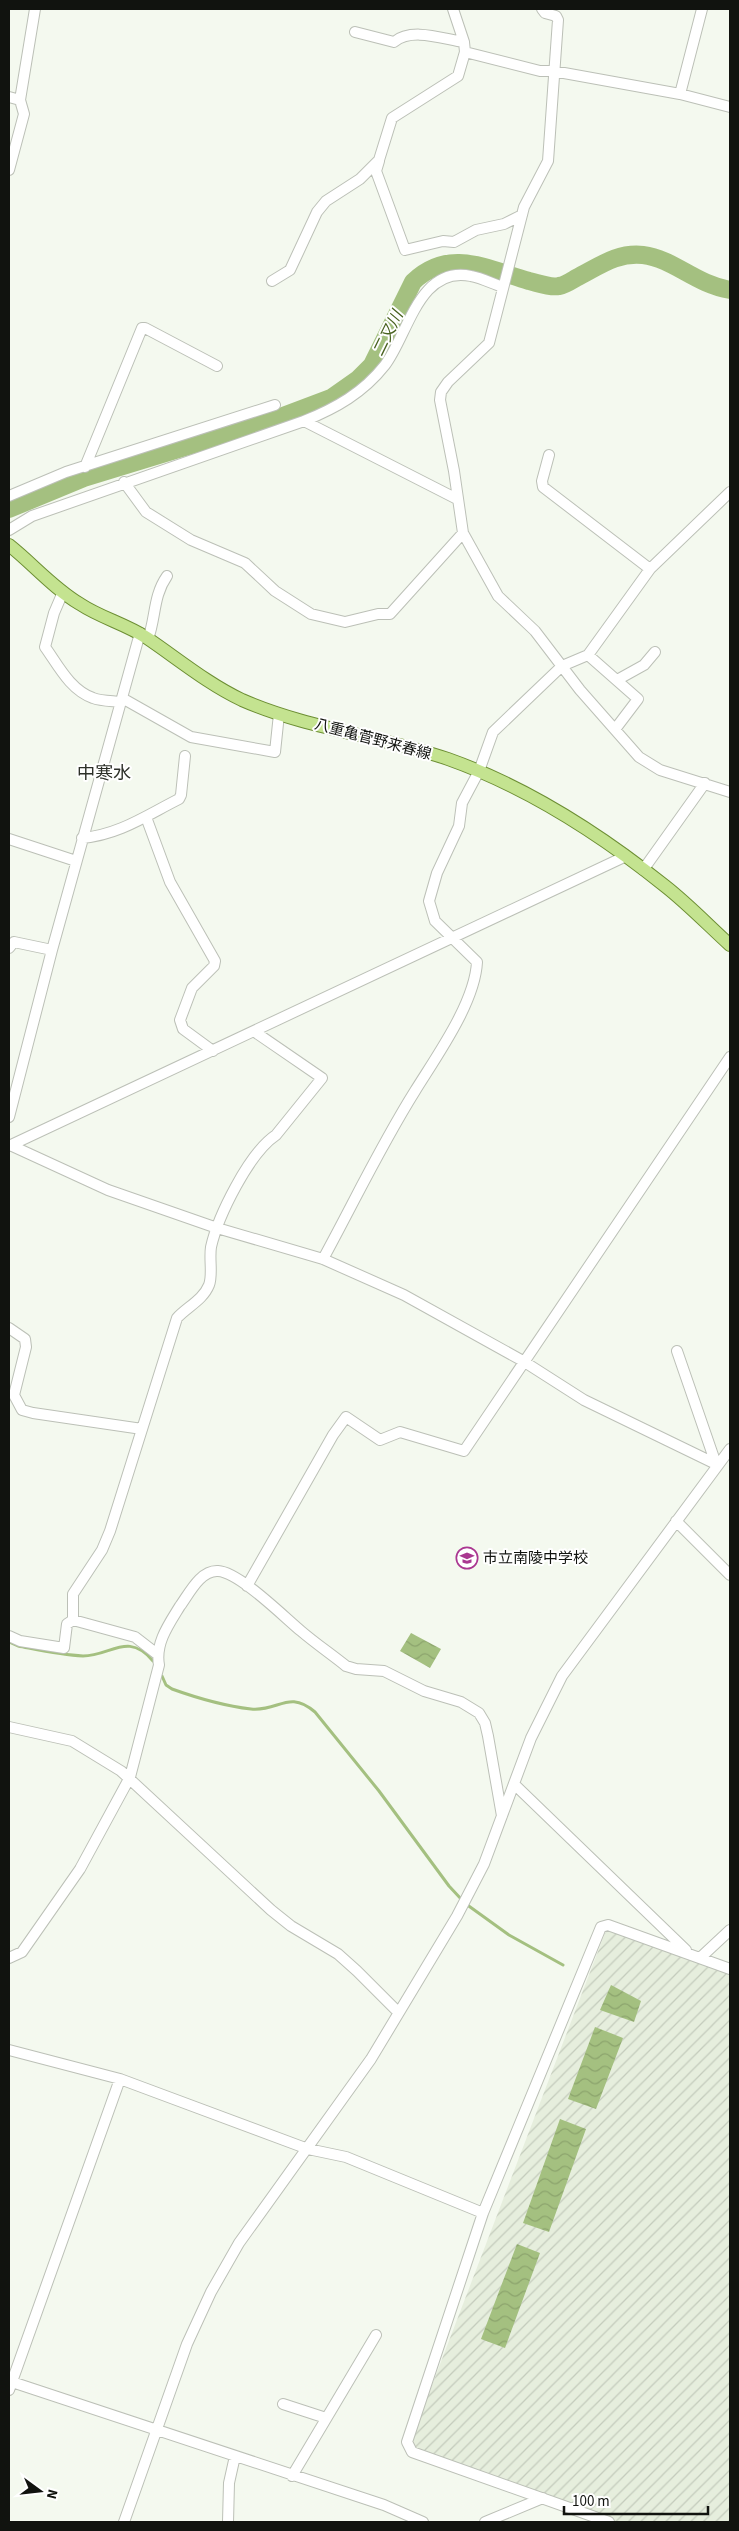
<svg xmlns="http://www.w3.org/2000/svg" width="739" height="2531" font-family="'Source Sans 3','Noto Sans JP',sans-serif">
<defs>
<pattern id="industrial-furrows" width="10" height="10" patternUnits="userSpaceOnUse" patternTransform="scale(1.25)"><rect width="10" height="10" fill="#e6eedd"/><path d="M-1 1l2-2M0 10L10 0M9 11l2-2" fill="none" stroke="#c4cbbc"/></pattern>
<pattern id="water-waves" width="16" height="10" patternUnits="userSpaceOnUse" patternTransform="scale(1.25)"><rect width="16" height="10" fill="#a4c080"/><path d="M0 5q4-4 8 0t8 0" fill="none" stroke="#8ca46d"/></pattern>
</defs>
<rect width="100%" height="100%" fill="#f4f9ef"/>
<!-- industrial -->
<path fill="url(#industrial-furrows)" d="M 612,1929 L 730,1973 L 730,2522 L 617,2522 L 414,2447 L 411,2440 L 605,1933 Z"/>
<!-- water -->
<path fill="url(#water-waves)" d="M 411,1633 L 441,1649 L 430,1668 L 400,1651 Z
M 611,1985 L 641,2001 L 634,2022 L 600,2010 Z
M 595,2027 L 623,2038 L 596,2109 L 568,2099 Z
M 560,2119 L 586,2129 L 549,2232 L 523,2223 Z
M 517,2244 L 540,2253 L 505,2348 L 481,2339 Z"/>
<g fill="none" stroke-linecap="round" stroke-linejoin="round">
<!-- stream -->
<path stroke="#a4c080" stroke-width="3" d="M 9,1642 L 18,1646 C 39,1650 61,1655 83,1656 C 111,1656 128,1631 153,1661
M 162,1676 L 166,1685 L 172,1689 C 197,1698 225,1706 251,1709 C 279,1712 288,1689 315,1712 L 379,1791 L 449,1886 L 462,1900
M 466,1904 L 509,1935 L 563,1965"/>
<!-- river -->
<path stroke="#a4c080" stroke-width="18" d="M 9,509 L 84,478 L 270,421 L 331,398 L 358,379 L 372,365 L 413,282 C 449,247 487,269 529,281 C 538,283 550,288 559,286 C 565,285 571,281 576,278 C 598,267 617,252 643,255 C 674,259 695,284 730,290"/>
<!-- minor casing -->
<g stroke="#bcc0b7" stroke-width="12">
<path id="minor" d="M 453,9 L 464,42 L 465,52 L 540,71 L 553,71 L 680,94 L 730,107
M 542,9 L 545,13 L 556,16 L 558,20 L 548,161 L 524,207 L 489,343 L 448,382 L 441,392 L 440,400 L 454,471 L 463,533 L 498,596 L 535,631 L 580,690 L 639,757 L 660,770 L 730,792
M 355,32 L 394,42 C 412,27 443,39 464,42
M 680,94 L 702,9
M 9,97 L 20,100
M 379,161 L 376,171 L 405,250 L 443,241 L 454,242 L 476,230 L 504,224 L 522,215
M 9,170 L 24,114 L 20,100 L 35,9
M 272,281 L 290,270 L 317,212 L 326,201 L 360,179 L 379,160 L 392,118 L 458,76 L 465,52
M 304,421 C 336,408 363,393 385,365 C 408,335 419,265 471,276 C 482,278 493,284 503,287
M 549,455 L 542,481 L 543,487 L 650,569
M 85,467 L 142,328 L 145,328 L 217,366
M 124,482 L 146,512 L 191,540 L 245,563 L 275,591 L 311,614 L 345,622 L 378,614 L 390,614 L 463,533
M 9,496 L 66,472 L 275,405
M 9,530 L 32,516 L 304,421 L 457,499
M 63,592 L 54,613 L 45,647 C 58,665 70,690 93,698 C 101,701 112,701 120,702
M 148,639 C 156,617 153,596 167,576
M 588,655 L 638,699 L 616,728
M 617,680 L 644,665 L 655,652
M 122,698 L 191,737 L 275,752 L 279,714
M 146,817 L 170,882 L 215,961 L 214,966 L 192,988 L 180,1020 L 183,1029 L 213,1051
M 82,838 C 119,835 147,815 179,799 L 181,795 L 185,756
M 9,839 L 76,861
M 643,870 L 705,783
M 9,948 L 14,942 L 52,950
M 9,1117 L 52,950 L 140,633
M 10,1145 L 108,1190 L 217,1228 L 323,1259 L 404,1295 L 523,1361 L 584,1400 L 718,1465
M 9,1146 L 624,857
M 323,1259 C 353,1204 381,1145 415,1091 C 436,1057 475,1003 477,962 L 435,921 L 429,901 L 437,873 L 459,826 L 462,803 L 479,771 L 493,732 L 562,666 L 588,655 L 650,569 L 730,492
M 9,1328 L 25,1339 L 26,1347 L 14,1395 L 22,1410 L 33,1413 L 142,1429
M 677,1351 L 716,1464
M 676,1521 L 730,1575
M 247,1586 L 333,1435 L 346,1417 L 380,1440 L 400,1432 L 464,1451 L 730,1057
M 9,1636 L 20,1641 L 64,1648 L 67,1624 L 73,1620
M 157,1654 L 135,1637 L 73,1620 L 73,1594 L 102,1550 L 110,1531 L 177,1318 C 187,1307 203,1300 209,1285 C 213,1275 209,1259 211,1247 C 218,1216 249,1153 276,1135 L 322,1078 L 255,1032
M 9,1727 L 72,1741 L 121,1771 L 271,1910 L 291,1926 L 338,1954 L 357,1971 L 398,2012
M 514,1784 L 686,1950
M 9,1958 L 22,1952 L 80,1869 L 130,1777 L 159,1665 C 155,1643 169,1624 180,1606 C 189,1594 200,1570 218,1571 C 239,1572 283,1616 301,1631 C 315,1643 331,1654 346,1666 L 356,1669 L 384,1671 L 424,1691 L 461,1702 L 479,1713 L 485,1723 L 488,1736 L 502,1816
M 700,1958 L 730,1930
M 9,2050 L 120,2079 L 308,2149 L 346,2157 L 483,2213
M 9,2381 L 384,2505 L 423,2522
M 9,2390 L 120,2079
M 283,2404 L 326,2418
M 292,2476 L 376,2335
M 124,2522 L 187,2344 L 211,2292 L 239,2243 L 371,2059 L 457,1916 L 484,1864 L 531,1738 L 562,1676 L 730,1449
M 228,2522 L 229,2483 L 235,2456
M 485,2522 L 543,2498
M 609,2522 L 412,2452 L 407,2442 L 483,2213 L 601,1927 L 608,1925 L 730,1969"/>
</g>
<!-- major casing -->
<g stroke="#6c8e33" stroke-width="14">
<path id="major" d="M 9,545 C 33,564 53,588 80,604 C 101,618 126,624 147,638 C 178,659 208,684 242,700 C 308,729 381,736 448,759 C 527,787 600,834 665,886 C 688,904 709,926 730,945"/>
</g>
<!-- minor -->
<use href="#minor" stroke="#fff" stroke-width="10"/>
<!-- major -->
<use href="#major" stroke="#c4e390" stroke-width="12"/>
</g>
<!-- icons -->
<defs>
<g id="school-ring" transform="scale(1.125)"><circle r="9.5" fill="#fff" stroke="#aa3791" stroke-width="1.5"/><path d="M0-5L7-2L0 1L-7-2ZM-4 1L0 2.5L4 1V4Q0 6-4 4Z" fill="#aa3791"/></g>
</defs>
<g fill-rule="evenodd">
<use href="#school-ring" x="467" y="1558"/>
</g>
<g text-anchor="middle" stroke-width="4" stroke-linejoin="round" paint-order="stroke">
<!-- street labels -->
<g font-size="15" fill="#11130f" stroke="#fff">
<text transform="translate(373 739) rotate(15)" y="5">八重亀菅野来春線</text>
</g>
<!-- poi labels -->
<g font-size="15" fill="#11130f" stroke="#fff" text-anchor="start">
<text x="483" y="1563">市立南陵中学校</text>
</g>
<!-- water labels -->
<g font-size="16" font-style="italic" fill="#48611f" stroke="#fff">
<text transform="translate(387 333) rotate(-64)" y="6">二又川</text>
</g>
<!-- quarter labels -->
<g font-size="18" fill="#2d3029" stroke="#fff">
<text x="104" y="779">中寒水</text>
</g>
</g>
<!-- border -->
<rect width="739" height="2531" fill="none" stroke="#11130f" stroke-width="20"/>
<!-- north arrow -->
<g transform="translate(40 2491) rotate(105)" stroke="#ffffff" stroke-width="4" paint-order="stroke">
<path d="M0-4L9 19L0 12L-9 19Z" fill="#11130f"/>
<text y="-8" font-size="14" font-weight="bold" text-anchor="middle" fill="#11130f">N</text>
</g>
<!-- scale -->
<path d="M564 2506v8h144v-8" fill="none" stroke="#11130f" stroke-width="2.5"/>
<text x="572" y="2506" font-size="15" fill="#11130f" stroke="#ffffff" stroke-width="4" paint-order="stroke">100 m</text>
</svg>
